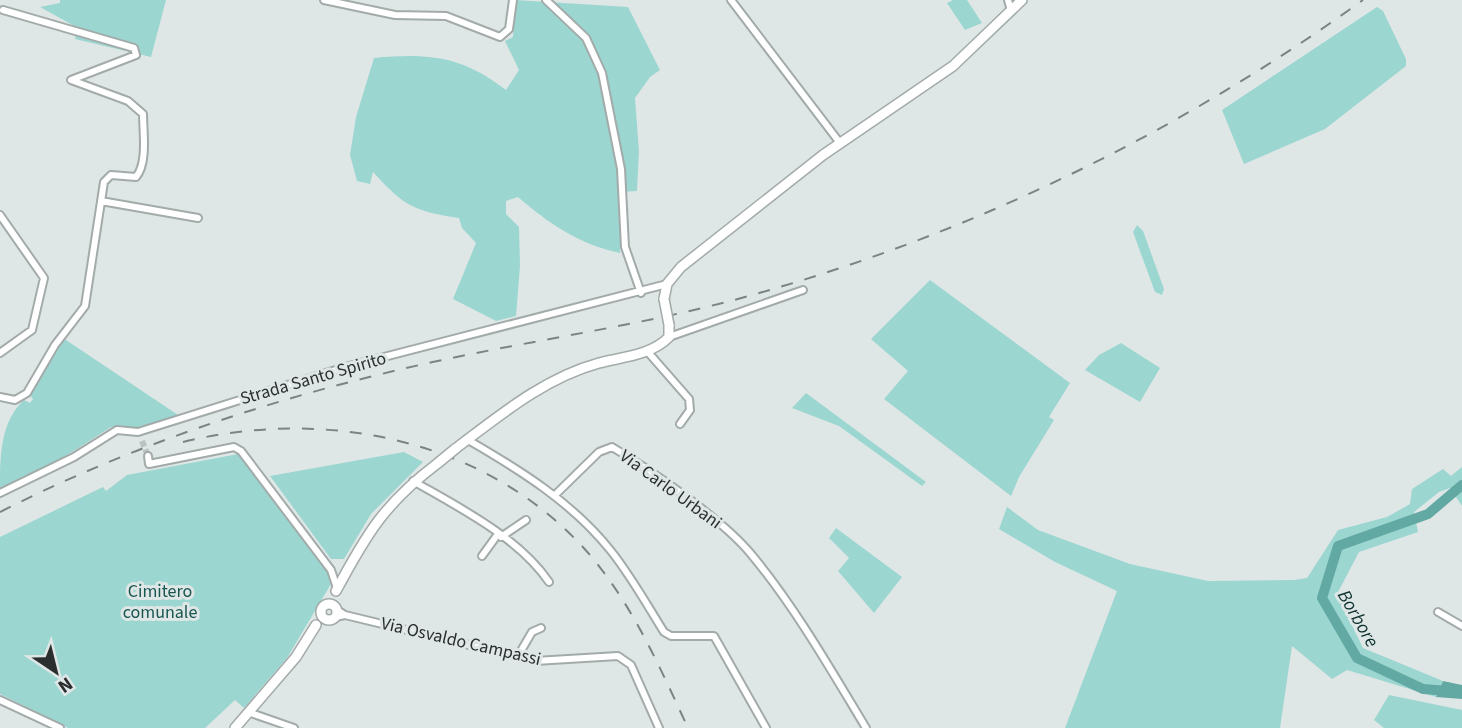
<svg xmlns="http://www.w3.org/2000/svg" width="1462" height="728" font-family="'Source Sans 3',sans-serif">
<rect width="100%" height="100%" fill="#dfe7e6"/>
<!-- green -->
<path fill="#9bd6d1" d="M 60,0 L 166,0 L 151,57 L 75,39 L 78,28 L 40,7 L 60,3 Z
M 515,0 L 628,7 L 660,70 L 650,77 L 635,98 L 639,151 L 637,191 L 620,192 L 620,253 C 580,245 548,223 518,197 L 506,201 L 506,214 L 519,227 L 520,266 L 516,316 L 496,321 L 453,299 L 476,243 L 462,228 L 459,218 C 413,211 404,206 373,172 L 370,184 L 357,181 L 350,155 L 356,117 L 374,58 C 430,53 461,56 506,90 L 519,70 L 505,41 L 513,37 Z
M 953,0 L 967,0 L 982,23 L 965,30 L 947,3 Z
M 1377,7 L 1383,11 L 1406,59 L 1406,66 L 1325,129 L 1244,164 L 1222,110 Z
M 1137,225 L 1143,231 L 1164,289 L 1162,295 L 1155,292 L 1133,232 Z
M 930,280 L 1070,383 L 1049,417 L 1054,420 L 1019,477 L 1011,496 L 884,399 L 908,371 L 871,339 Z
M 63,338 L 178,415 L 139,427 L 111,427 L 61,459 L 0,489 C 0,457 0,422 24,400 L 30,403 L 33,399 L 30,395 Z
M 1121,343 L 1160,368 L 1140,402 L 1085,370 L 1099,355 Z
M 806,393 L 926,482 L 922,486 L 839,426 L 792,408 Z
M 404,452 L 423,462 L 371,514 L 344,559 L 331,559 L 270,476 Z
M 238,454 L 328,571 L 331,584 L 287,658 L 244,708 L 235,700 L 205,728 L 68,728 L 0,694 L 0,537 L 103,487 L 106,491 L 127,475 Z
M 1462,467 L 1462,506 L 1450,488 L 1439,492 L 1414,512 L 1418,532 L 1359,552 L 1337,594 L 1363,648 L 1443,681 L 1436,697 L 1347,670 L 1332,679 L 1292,646 L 1280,728 L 1065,728 L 1117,591 L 1055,562 L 999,529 L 1007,507 L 1038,530 L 1130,564 L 1208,581 L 1294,580 L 1307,578 L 1338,530 L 1387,517 L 1410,504 L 1412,489 L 1443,469 L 1451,476 Z
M 836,528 L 902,577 L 874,613 L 838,571 L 849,558 L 829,538 Z
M 1389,695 L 1462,710 L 1462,728 L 1384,728 L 1374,720 Z"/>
<!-- water -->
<path fill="#63a9a3" d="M 1443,681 L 1462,685 L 1462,699 L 1436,697 Z"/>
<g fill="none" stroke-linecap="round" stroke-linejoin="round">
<!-- river -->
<path stroke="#63a9a3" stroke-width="10" d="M 1462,485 L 1428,514 L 1338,546 L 1322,598 L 1357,658 L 1423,689 L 1462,692"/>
<!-- street-tunnel -->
<path stroke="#bbc2c1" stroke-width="6" stroke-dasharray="6 3" stroke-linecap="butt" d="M 142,441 L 148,456"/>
<!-- street casing -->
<g stroke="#a3abaa" stroke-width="10">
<path id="street" d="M 324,0 L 395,15 L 446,16 L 500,37 L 509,29 L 513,0
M 546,0 L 586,38 L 602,73 L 621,169 L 625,247 L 641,293
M 731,0 L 840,143
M 1008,0 L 1011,11
M 101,201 L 198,218
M 0,215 L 44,278 L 32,330 L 0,353
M 669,337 L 803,290
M 647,351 L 689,399 L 690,410 L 680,424
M 0,397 L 15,400 L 27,393 L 55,345 L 85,306 L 104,182 L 111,175 L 136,177 C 148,163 143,131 143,114 L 128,101 L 71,80 L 136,55 L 134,48 L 3,10
M 468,440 C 520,470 573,503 611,551 C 631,576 647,605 664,632 L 671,636 L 714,636 L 766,728
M 148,456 L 149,464 L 234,447 L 241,451 L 331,570 L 337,588
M 413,481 C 460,508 518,537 549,582
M 0,493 L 74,457 L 117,430 L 138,432 L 345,367 L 667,284
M 554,496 L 599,452 L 612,447 C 651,470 723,520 751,554 C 795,607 831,670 866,728
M 501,537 L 526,520
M 482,556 L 498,534
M 1438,612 L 1462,626
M 345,615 L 535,661 L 618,656 L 631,665 L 659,728
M 335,617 L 345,615 L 337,610
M 518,656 L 532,632 L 541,628
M 0,700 L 60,728
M 248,712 L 294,728"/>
</g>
<!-- secondary casing -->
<g stroke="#a3abaa" stroke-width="12">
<path id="secondary" d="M 664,299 L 667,284 L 681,267 L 823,155 L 953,66 L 1022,0
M 455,449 C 499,416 544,378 599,363 C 622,357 652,355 669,337 L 669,325
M 336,591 C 367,533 385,503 438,463
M321 612a8 8 0 1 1 16 0a8 8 0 1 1-16 0Z
M 235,728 L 296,657 L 316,625"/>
</g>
<!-- street -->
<use href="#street" stroke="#fff" stroke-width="6"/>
<!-- secondary -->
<use href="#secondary" stroke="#fff" stroke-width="9"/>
<!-- rail -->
<path stroke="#7d8282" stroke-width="2" stroke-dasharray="12 12" stroke-linecap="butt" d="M 183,442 C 330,406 496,441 595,561 C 636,612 661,670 688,728
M 0,512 C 134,444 277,397 424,364 C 527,341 632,327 734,300 C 960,239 1173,137 1363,0"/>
<!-- secondary-bridge casing -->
<g stroke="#a3abaa" stroke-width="12" stroke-linecap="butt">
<path id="secondary-bridge" d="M 664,299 L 669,325
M 438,463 L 455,449"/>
</g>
<!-- secondary-bridge -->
<use href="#secondary-bridge" stroke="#fff" stroke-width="9"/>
</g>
<g text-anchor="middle" stroke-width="6" stroke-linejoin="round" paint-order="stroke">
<!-- street labels -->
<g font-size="18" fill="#2b2e2e" stroke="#dfe7e6">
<text transform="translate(313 378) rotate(-16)" y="6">Strada Santo Spirito</text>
<text transform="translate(671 489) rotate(36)" y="6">Via Carlo Urbani</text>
<text transform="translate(461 641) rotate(13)" y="6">Via Osvaldo Campassi</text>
</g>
<!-- park labels -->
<g font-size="18" fill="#195652" stroke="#dfe7e6">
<text x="160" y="597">Cimitero<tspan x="160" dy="21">comunale</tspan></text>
</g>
<!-- water labels -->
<g font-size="19" font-style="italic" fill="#0d312e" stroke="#dfe7e6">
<text transform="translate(1359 618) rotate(60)" y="7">Borbore</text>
</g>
</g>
<!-- north arrow -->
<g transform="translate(56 672) rotate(145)" stroke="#dfe7e6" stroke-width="5" paint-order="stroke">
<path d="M0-5L12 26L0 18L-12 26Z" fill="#2b2e2e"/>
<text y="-10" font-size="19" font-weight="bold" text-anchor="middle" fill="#2b2e2e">N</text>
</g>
</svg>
